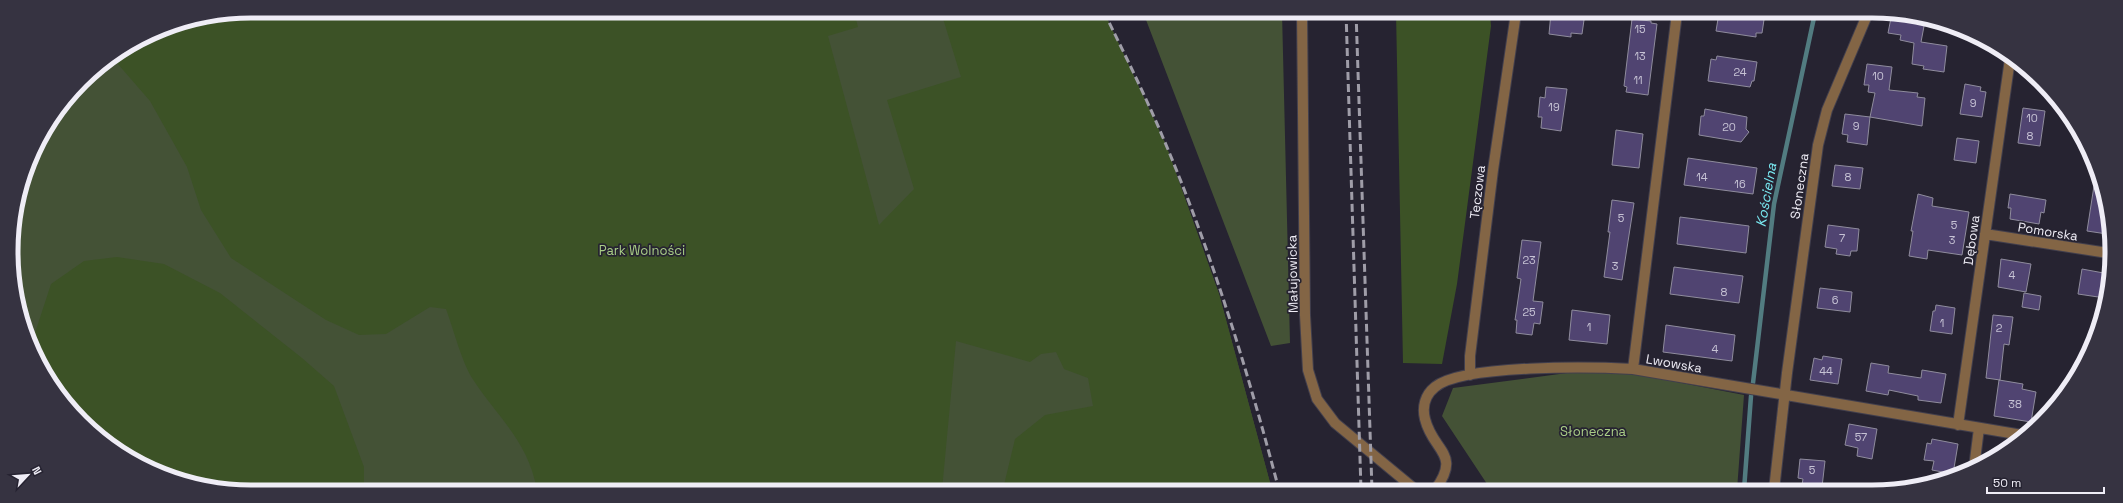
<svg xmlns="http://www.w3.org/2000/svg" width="2123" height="503" font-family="'Space Grotesk',sans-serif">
<rect width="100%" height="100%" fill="#262331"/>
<!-- green -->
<path fill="#445236" d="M 252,11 L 1104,12 L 1166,145 L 1219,294 L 1272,490 L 220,490 L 131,460 L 61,398 L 24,329 L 12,236 L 36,145 L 93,71 L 160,29 Z
M 1143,12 L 1282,12 L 1290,343 L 1271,346 Z
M 1567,373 L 1630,373 L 1744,395 L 1737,490 L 1491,490 L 1442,416 L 1453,388 Z"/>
<!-- forest -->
<path fill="#3c5226" d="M 252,11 L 854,12 L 858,27 L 828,36 L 879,225 L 914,189 L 887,100 L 961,77 L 941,12 L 1104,12 L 1166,145 L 1219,294 L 1272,490 L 1008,490 L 1004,485 L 1015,439 L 1045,415 L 1093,406 L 1088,378 L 1064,369 L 1056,352 L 1041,354 L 1030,362 L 956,341 L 942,490 L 537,490 C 528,440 497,417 472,378 C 462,362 453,328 446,309 L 430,307 L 386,334 L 359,335 L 326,320 L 231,258 L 201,210 L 187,167 L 150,101 L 117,63 L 111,60 L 160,29 Z
M 1396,12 L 1490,13 L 1491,26 L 1457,284 L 1442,364 L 1403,363 Z
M 117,257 L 164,264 L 220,293 L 302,358 L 334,386 L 364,467 L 364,490 L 220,490 L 131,460 L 61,398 L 33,347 L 35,333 L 51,284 L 84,261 Z"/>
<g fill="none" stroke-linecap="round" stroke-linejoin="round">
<!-- stream -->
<path stroke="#527c81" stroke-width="4.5" d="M 1753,383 L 1774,204 L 1815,13
M 1744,490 L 1751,396"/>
</g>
<!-- building -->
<path fill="#504471" stroke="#8f8c9d" d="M 1551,13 L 1585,13 L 1582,34 L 1571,33 L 1571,37 L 1549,34 Z
M 1719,13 L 1765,13 L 1762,33 L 1756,33 L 1756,37 L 1716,31 Z
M 1892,13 L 1903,13 L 1925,21 L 1921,42 L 1947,46 L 1944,72 L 1923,69 L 1924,66 L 1912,64 L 1914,43 L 1900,40 L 1901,35 L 1888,33 Z
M 1632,19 L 1651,21 L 1651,23 L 1657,24 L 1648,95 L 1626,92 L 1627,87 L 1624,86 Z
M 1717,56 L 1757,62 L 1754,81 L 1752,81 L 1750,87 L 1708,81 L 1711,59 L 1716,60 Z
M 1867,64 L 1892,67 L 1889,90 L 1918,93 L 1917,97 L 1925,98 L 1922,126 L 1870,117 L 1875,93 L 1868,92 L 1869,85 L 1864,85 Z
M 1965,84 L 1981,87 L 1980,91 L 1986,92 L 1982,117 L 1960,114 Z
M 1546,87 L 1567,89 L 1561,131 L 1541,128 L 1542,117 L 1538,117 L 1540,97 L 1545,98 Z
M 2023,108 L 2045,111 L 2040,146 L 2018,143 Z
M 1705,109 L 1747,117 L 1746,129 L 1749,132 L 1741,142 L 1699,135 L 1701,116 L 1704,116 Z
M 1845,114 L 1870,117 L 1867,145 L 1847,142 L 1848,135 L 1842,134 Z
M 1616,130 L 1643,134 L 1639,168 L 1612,165 Z
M 1957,138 L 1979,141 L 1976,163 L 1954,160 Z
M 1688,158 L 1757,168 L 1753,194 L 1684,185 Z
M 1835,165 L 1863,168 L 1860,189 L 1832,186 Z
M 2096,173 L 2104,189 L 2107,234 L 2087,231 Z
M 1918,194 L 1933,198 L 1932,206 L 1969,212 L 1962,255 L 1928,250 L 1927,259 L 1909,256 L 1913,231 L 1911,231 Z
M 2010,194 L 2046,200 L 2044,213 L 2041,212 L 2039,224 L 2010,219 L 2011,208 L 2008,208 Z
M 1612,200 L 1634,203 L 1622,280 L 1604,277 L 1610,232 L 1608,232 Z
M 1680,217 L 1749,226 L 1746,253 L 1677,244 Z
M 1828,225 L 1859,229 L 1857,251 L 1851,251 L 1850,256 L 1836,254 L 1837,249 L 1825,247 Z
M 1522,240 L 1541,242 L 1533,301 L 1543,302 L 1540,324 L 1534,323 L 1532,335 L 1516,333 L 1517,320 L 1515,320 L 1521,279 L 1517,278 Z
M 2001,259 L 2031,264 L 2026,292 L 1998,287 Z
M 1674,267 L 1743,276 L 1739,303 L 1670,294 Z
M 2082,269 L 2109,274 L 2110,283 L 2105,298 L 2078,294 Z
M 1820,288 L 1852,292 L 1850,312 L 1817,308 Z
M 2024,293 L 2041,296 L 2039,310 L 2022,307 Z
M 1936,305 L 1955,308 L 1952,334 L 1930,331 L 1933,311 L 1935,311 Z
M 1572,310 L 1610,315 L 1607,344 L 1569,340 Z
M 1993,315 L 2013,317 L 2009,345 L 2004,344 L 2000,380 L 1986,378 Z
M 1666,325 L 1735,335 L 1732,361 L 1663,352 Z
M 1823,356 L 1842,359 L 1838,384 L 1810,380 L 1814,358 L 1822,360 Z
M 1871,363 L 1889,366 L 1888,373 L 1921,378 L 1922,370 L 1946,374 L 1941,403 L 1918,400 L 1918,396 L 1889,390 L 1888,395 L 1866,391 Z
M 1999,380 L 2023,384 L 2022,389 L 2036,392 L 2031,422 L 1994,416 Z
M 1849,424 L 1877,429 L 1872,459 L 1857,456 L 1858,448 L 1845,445 Z
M 1932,439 L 1958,444 L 1953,474 L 1932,470 L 1934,461 L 1924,460 L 1927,443 L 1931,444 Z
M 1800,459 L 1825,461 L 1822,487 L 1802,485 L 1803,479 L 1798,478 Z"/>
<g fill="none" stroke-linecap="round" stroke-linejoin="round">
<!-- minor casing -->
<g stroke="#423f4d" stroke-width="12">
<path id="minor" d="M 1302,12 L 1305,315 L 1308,370 L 1317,399 L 1335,423 L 1416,490
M 1985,234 L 2108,253
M 1633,369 L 1677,13
M 1470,375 L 1470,356 L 1493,170 L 1516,13
M 1958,425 L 2010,59
M 1974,468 L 1979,428
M 1435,490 C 1462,453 1433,452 1425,419 C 1422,407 1425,395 1435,387 C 1463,364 1595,367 1633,369 L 2022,435
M 1774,490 L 1787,373 L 1818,145 L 1827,110 L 1868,13"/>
</g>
<!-- minor -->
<use href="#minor" stroke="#836545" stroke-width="10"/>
<!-- rail -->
<path stroke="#9f9da8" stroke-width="3" stroke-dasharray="8 4" stroke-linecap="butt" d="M 1104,12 C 1125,55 1146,97 1164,140 C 1212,253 1248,372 1279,490
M 1346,12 L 1361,490
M 1356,12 L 1372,490"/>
</g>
<g text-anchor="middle" stroke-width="3.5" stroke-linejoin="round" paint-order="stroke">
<!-- number labels -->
<g font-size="11" fill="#c7c3d5">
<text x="1640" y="33">15</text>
<text x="1640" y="60">13</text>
<text x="1740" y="76">24</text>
<text x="1878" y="80">10</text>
<text x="1638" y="84">11</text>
<text x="1973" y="107">9</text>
<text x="1554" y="111">19</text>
<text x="2032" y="122">10</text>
<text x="1856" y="130">9</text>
<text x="1729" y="131">20</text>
<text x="2030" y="140">8</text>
<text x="1702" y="181">14</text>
<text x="1848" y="181">8</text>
<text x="1740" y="188">16</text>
<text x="1621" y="222">5</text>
<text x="1954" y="229">5</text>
<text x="1842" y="242">7</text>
<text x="1952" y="244">3</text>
<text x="1529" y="264">23</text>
<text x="1615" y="270">3</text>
<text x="2012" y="279">4</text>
<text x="1724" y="296">8</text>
<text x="1835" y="304">6</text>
<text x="1529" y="316">25</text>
<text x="1942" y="327">1</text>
<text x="1589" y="331">1</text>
<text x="1999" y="332">2</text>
<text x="1715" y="353">4</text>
<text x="1826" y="375">44</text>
<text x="2015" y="408">38</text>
<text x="1861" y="441">57</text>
<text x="1812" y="474">5</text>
</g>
<!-- street labels -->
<g font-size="13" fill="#efedf6" stroke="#262331">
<text transform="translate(1799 186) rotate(-82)" y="5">Słoneczna</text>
<text transform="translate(1477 192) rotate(-83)" y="5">Tęczowa</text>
<text transform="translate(2048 231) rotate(9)" y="5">Pomorska</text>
<text transform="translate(1971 240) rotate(-82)" y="5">Dębowa</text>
<text transform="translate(1292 274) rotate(-91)" y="5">Małujowicka</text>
<text transform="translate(1674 363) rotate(10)" y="5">Lwowska</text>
</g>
<!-- park labels -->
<g font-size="13" fill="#a9cd86" stroke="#262331">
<text x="642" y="255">Park Wolności</text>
<text x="1593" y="436">Słoneczna</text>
</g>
<!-- water labels -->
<g font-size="14" font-style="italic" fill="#7aeaf3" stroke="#262331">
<text transform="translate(1766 195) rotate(-80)" y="5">Kościelna</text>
</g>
</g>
<!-- crop -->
<path d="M0 0H2123V503H0ZM251 18H1872A233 233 0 0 1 2105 251V252A233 233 0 0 1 1872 485H251A233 233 0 0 1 18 252V251A233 233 0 0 1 251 18Z" fill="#363341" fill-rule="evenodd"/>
<path fill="none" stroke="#efedf6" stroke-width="5" d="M251 18H1872A233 233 0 0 1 2105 251V252A233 233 0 0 1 1872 485H251A233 233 0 0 1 18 252V251A233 233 0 0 1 251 18Z"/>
<!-- north arrow -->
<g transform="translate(28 475) rotate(64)" stroke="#262331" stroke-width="3" paint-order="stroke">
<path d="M0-3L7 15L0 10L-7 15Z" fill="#efedf6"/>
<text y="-6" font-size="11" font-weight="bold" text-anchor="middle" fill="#efedf6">N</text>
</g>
<!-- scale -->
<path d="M1987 487v6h117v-6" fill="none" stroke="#efedf6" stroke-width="2"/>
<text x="1993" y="487" font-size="12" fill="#efedf6" stroke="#262331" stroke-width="3" paint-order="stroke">50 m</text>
</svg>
